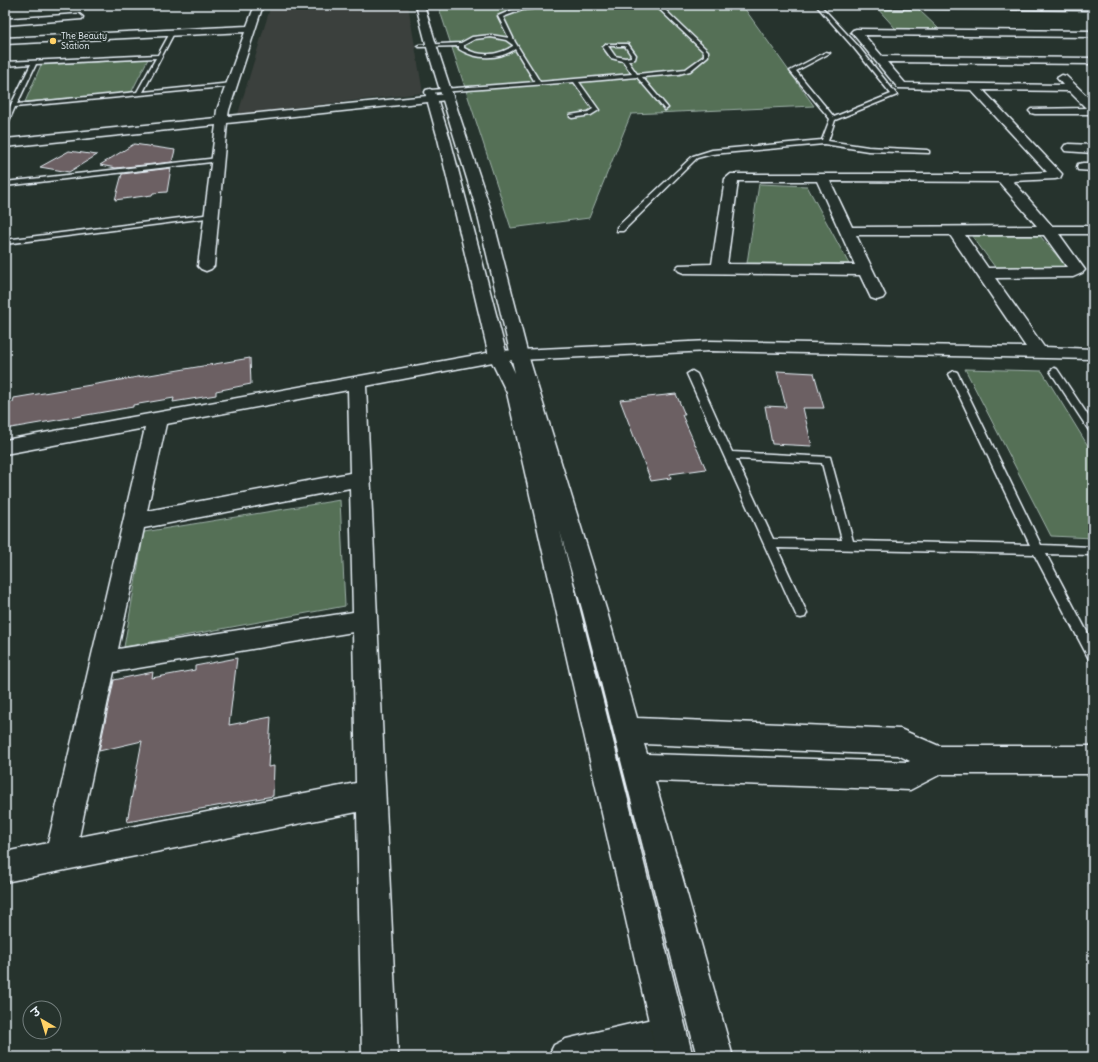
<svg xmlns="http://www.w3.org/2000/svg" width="1098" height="1062" font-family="Delius,'Playpen Sans Deva',sans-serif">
<rect width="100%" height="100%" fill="#26332d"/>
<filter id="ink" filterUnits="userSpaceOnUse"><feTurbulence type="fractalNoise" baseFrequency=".025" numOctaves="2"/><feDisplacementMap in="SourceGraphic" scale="8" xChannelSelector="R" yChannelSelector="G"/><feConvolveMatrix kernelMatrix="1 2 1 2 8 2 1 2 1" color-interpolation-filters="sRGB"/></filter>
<g filter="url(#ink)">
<!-- built -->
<path fill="#3b403d" d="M 271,5 L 408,5 L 423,93 L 238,114 Z"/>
<!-- green -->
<path fill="#547057" stroke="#9eb0a8" d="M 438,5 L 742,5 L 814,106 L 631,114 L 589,218 L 511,228 Z
M 876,7 L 917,8 L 939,29 L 896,29 Z
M 148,59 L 131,93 L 25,102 L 41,65 Z
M 759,184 L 807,186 L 849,264 L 747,263 Z
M 972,236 L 1040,236 L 1067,267 L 995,267 Z
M 965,369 L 1042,371 L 1093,454 L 1093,538 L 1051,536 Z
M 340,500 L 345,606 L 124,647 L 144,532 Z"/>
<!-- building -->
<path fill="#6c6063" stroke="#e8f1f8" d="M 134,144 L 175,150 L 172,162 L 116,168 L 100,165 Z
M 69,151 L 97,155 L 69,172 L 40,167 Z
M 171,168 L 167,192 L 153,193 L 152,195 L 115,200 L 122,174 Z
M 250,358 L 251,384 L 216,391 L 216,395 L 173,402 L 174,398 L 133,405 L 133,407 L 5,429 L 5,404 L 13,402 L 14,398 Z
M 777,371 L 814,373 L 824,408 L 803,408 L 812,446 L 772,444 L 765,406 L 786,407 Z
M 676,394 L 685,415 L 682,415 L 706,469 L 670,474 L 671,478 L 651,481 L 620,400 Z
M 237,658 L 229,725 L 271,717 L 268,767 L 274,766 L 273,796 L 127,822 L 142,741 L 99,751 L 114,680 L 153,672 L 152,678 L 195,670 L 195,666 Z"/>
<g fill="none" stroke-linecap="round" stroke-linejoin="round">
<!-- service casing -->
<g stroke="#e8f1f8" stroke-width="3">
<path id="service" d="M 538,5 L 563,5 L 522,10 L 503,17 L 515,42 L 540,82 L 632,74 L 623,61 L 611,58 L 603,47 L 607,44 L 628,44 L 636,55 L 635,59 L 628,61 L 637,74 L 686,69 L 704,56 L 704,52 L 655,5 L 660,5 L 708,51 L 708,56 L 690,71 L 679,74 L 642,77 L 668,108 L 665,110 L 637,77 L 579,82 L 599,110 L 591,115 L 572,118 L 570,117 L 570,115 L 588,112 L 593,109 L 574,82 L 428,93 L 428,91 L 430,90 L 535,82 L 515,49 C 499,60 476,60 459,49 L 459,46 L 419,47 L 417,46 L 419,45 L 461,43 L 472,37 L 491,35 L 509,38 L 498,16 L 512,10 ZM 491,37 L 506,40 L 513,45 L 513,46 C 498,56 479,57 464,48 L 464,45 L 475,39 ZM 608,46 L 625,46 L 631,55 L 631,57 L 625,58 L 615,56 Z
M 816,5 L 820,5 L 858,46 L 897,95 L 835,120 L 828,141 L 868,147 L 927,150 L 929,151 L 929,153 L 868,151 L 824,144 L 712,154 L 697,158 L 623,231 L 617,231 L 617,227 L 693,156 L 712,150 L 822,140 L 830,119 L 790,71 L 826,52 L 830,53 L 796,71 L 834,117 L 891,94 L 854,48 Z
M 172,32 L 174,33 L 143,92 L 232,83 L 234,84 L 234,86 L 15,107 L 8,123 L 5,125 L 5,117 L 31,64 L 5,66 L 5,62 L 158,55 L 170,33 ZM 156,58 L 137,92 L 17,104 L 36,64 Z
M 218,158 L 220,159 L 220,161 L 5,186 L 5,182 Z
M 212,214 L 216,216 L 214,217 L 5,244 L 5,240 Z
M 1054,368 L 1057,369 L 1093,423 L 1093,433 L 1090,432 L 1050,371 Z
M 692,371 L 697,374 L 732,452 L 830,457 L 853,541 L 1030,545 L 949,374 L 954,371 L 957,372 L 1041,545 L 1093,547 L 1093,555 L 1046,554 L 1093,643 L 1093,661 L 1089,659 L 1034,554 L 777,548 L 807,613 L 805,617 L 801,618 L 797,617 L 687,374 ZM 736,459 L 822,463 L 842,540 L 773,539 Z"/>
</g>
<!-- minor casing -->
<g stroke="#e8f1f8" stroke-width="3">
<path id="minor" d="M 255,5 L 263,5 L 229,110 L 228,116 L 447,94 L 453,97 L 447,100 L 227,123 L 214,266 L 211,269 L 206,271 L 201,269 L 198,266 L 216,125 L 5,147 L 5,139 L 216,118 L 217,110 L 245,32 L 5,44 L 5,38 L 247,26 Z
M 863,5 L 1093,5 L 1093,10 L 867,8 Z
M 79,14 L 83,17 L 82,19 L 5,25 L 5,19 Z
M 856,29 L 1093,31 L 1093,37 L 864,35 L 882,56 L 1093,58 L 1093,64 L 887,62 L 905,83 L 1063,85 L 1057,78 L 1062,75 L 1066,76 L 1093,102 L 1093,114 L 1035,114 L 1031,113 L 1029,111 L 1031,109 L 1086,108 L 1069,91 L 983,90 L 1062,174 L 1060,178 L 1055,179 L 1013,181 L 1052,226 L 1093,226 L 1093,234 L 1059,234 L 1085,270 L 1082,273 L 1073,277 L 995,278 L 1044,347 L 1093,349 L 1093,359 L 710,351 L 498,361 L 366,386 L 398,1057 L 362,1057 L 357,812 L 5,882 L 5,852 L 48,843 L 145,428 L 5,454 L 5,440 L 498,351 L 710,341 L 1026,347 L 950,235 L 856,235 L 885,295 L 883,298 L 877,300 L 871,298 L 860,275 L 684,273 L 679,271 L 676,268 L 679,265 L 712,264 L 725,179 L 731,174 L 1003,174 L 1047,172 L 971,90 L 898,88 L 853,34 L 851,32 L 853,30 ZM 738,181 L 817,181 L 855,265 L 727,264 ZM 830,181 L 999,182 L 1037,226 L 852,227 ZM 965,235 L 1044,235 L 1067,267 L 988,268 ZM 348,390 L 350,473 L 147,511 L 166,424 ZM 350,488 L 353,612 L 118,649 L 144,528 ZM 353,632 L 356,783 L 79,837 L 114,672 Z
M 1069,144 L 1093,145 L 1093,153 L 1065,151 L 1063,148 L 1065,145 Z
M 1083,163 L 1093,163 L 1093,171 L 1078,170 L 1077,167 L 1078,164 Z
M 669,1015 L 681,1020 L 686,1032 L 681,1044 L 669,1049 L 638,1057 L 548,1057 L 554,1045 L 566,1039 Z"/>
</g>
<!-- secondary casing -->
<g stroke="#e8f1f8" stroke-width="3">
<path id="secondary" d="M 416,5 L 424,5 L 438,51 L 490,208 L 528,355 L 607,612 L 637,718 L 900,729 L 939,746 L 1093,746 L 1093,774 L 941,774 L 910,790 L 655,781 L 733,1057 L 697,1057 L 583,612 L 560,531 L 693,1057 L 657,1057 L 507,393 L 489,356 L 438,139 L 425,92 L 426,90 L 430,89 L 435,92 L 450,139 L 507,356 L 515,373 L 476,208 L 428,51 ZM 644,744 L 898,755 L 910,761 L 908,762 L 647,754 Z"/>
</g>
<!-- service -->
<use href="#service" fill="#26332d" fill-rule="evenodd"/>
<!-- minor -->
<use href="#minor" fill="#26332d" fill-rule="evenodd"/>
<!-- secondary -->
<use href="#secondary" fill="#26332d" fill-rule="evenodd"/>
</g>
</g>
<!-- markers -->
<circle fill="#ffd166" stroke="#26332d" stroke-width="1.5" cx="53" cy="41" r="4"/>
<g text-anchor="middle" stroke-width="4" stroke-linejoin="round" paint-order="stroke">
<!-- far-poi labels -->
<g font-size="9" fill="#e8f1f8" stroke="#26332d" text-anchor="start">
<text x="61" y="39">The Beauty<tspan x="61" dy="10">Station</tspan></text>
</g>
</g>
<!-- margin -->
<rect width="1098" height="1062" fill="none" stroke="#26332d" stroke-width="20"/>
<rect x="10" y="10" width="1078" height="1042" fill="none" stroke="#e8f1f8" stroke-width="1.5" filter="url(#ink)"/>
<!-- north arrow -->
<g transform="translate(42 1020) rotate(322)"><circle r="19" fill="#26332d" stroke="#747f7e"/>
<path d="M0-3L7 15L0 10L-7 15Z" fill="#ffd166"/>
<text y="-6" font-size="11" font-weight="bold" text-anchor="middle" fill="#e8f1f8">उ</text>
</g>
</svg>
